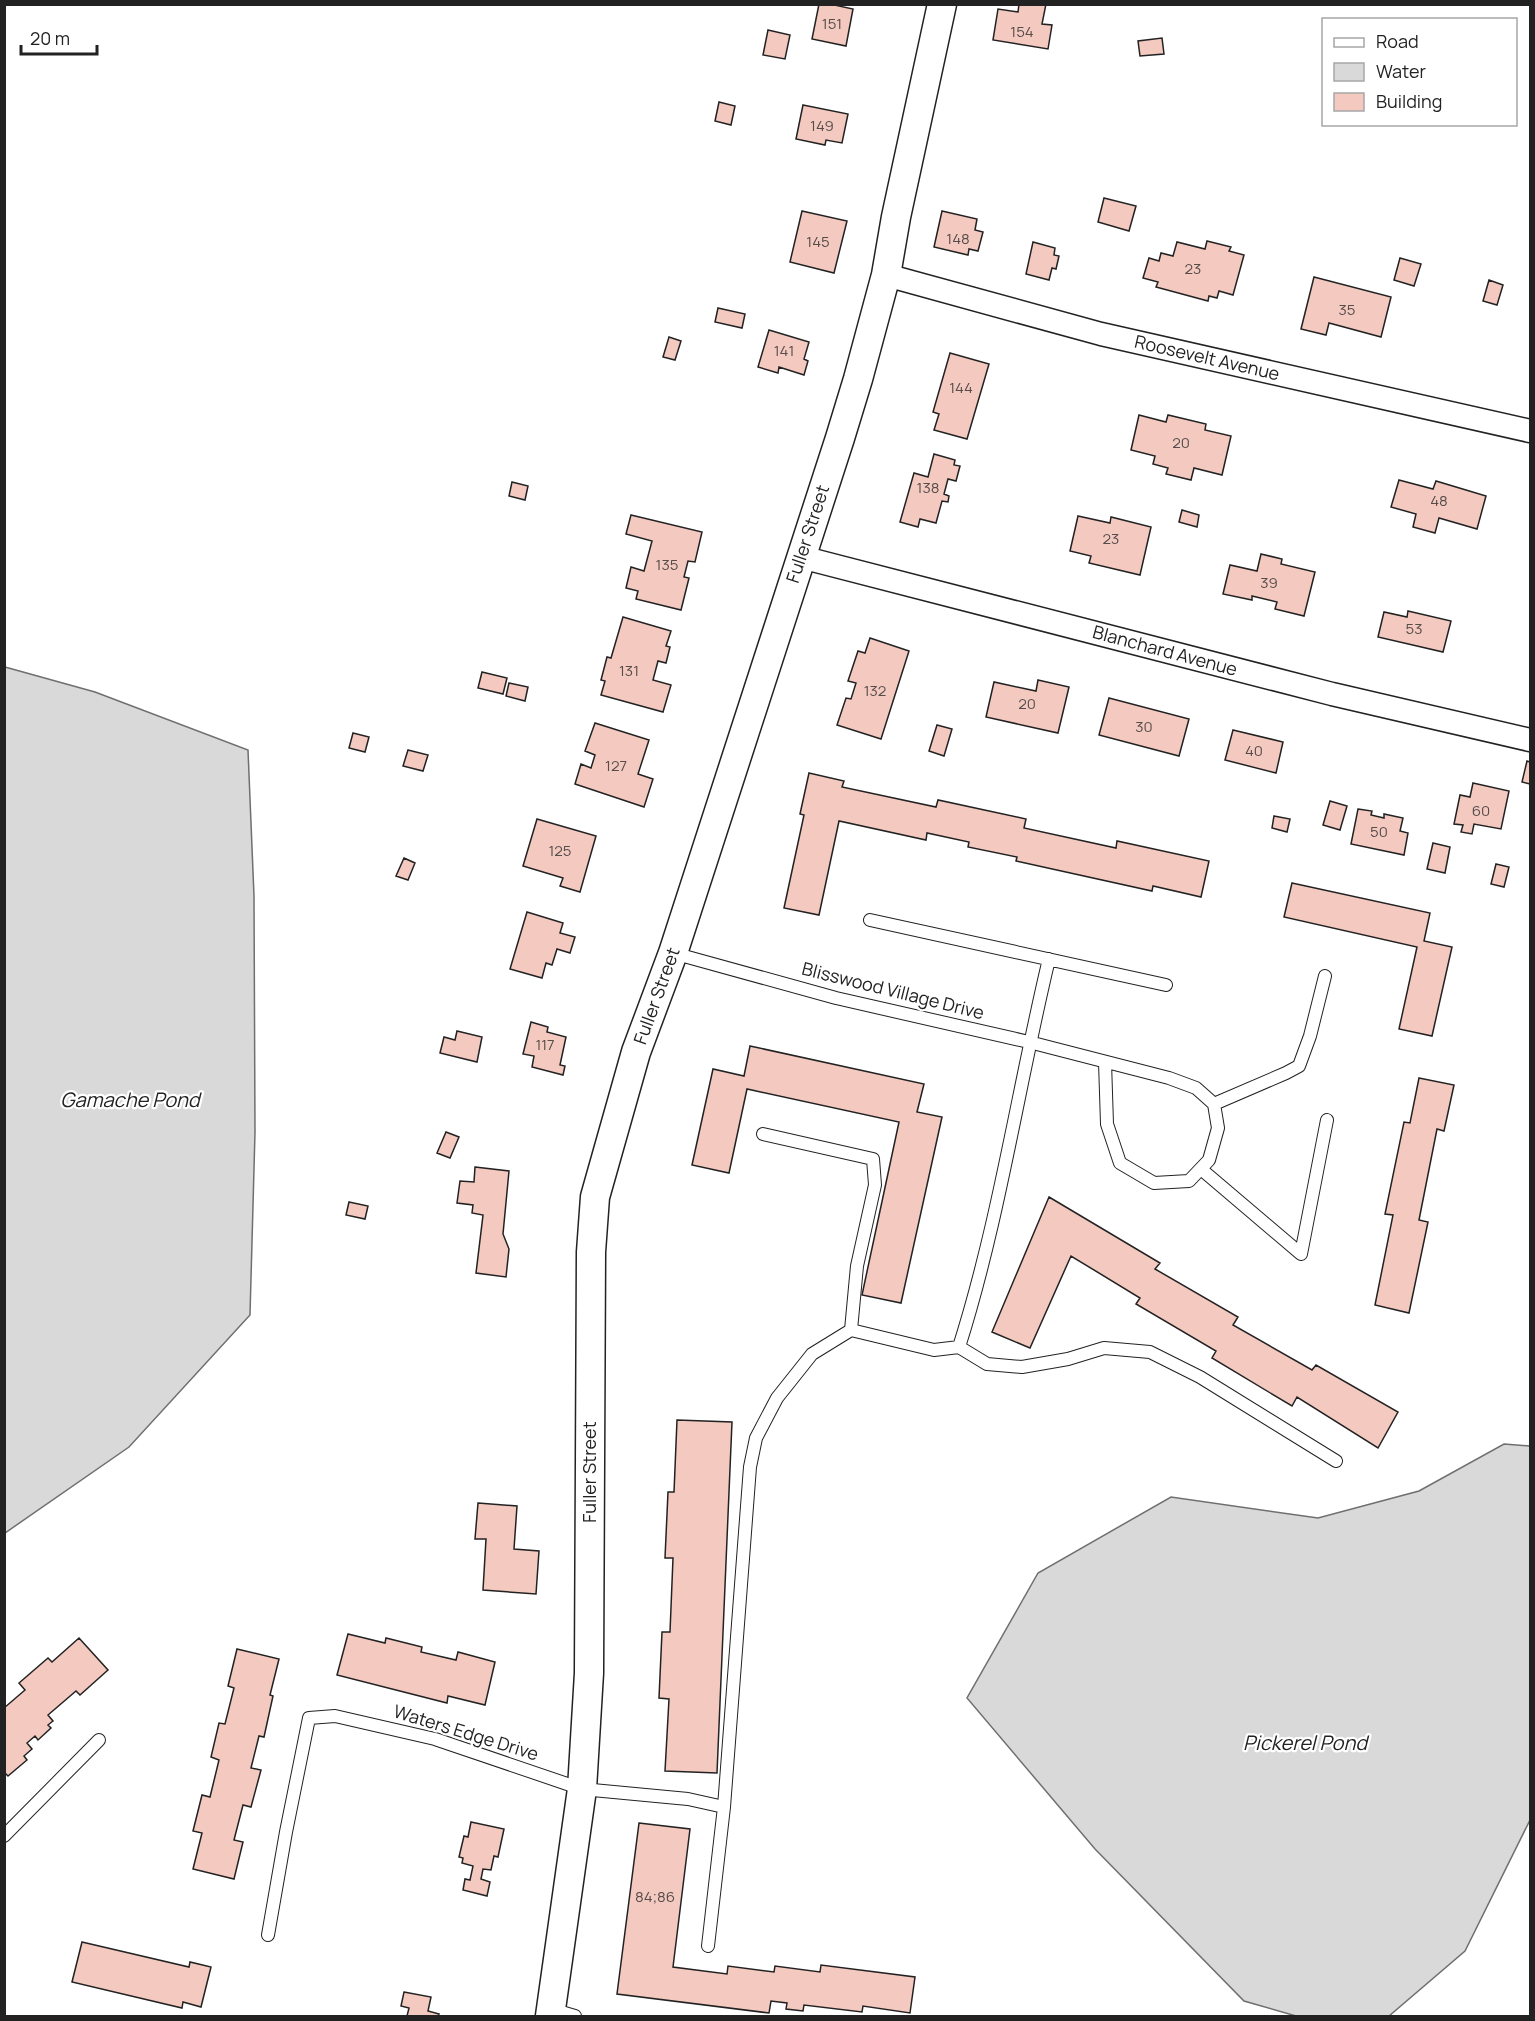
<svg xmlns="http://www.w3.org/2000/svg" width="1535" height="2021" font-family="Manrope,sans-serif">
<rect width="100%" height="100%" fill="#fff"/>
<!-- water -->
<path fill="#d9d9d9" stroke="#6f6f6f" stroke-width="1.5" d="M 5,667 L 95,692 L 248,750 L 254,896 L 255,1132 L 250,1315 L 129,1447 L 5,1533 Z
M 1504,1444 L 1530,1446 L 1530,1820 L 1465,1951 L 1389,2016 L 1296,2016 L 1244,2001 L 1095,1849 L 967,1698 L 1038,1573 L 1171,1497 L 1318,1518 L 1419,1491 Z"/>
<!-- building -->
<path fill="#f3c9c0" stroke="#222" stroke-width="1.5" d="M 819,4 L 830,4 L 853,9 L 846,46 L 812,39 Z
M 1019,4 L 1046,4 L 1042,24 L 1052,25 L 1048,49 L 993,40 L 998,9 L 1018,12 Z
M 768,30 L 790,35 L 785,59 L 763,55 Z
M 1162,38 L 1164,54 L 1140,56 L 1138,41 Z
M 719,102 L 735,106 L 731,125 L 715,121 Z
M 803,105 L 848,114 L 842,143 L 826,140 L 825,145 L 796,139 Z
M 1104,198 L 1136,206 L 1129,231 L 1098,222 Z
M 802,211 L 847,221 L 834,273 L 790,262 Z
M 942,211 L 977,219 L 975,230 L 983,232 L 978,251 L 969,249 L 968,255 L 934,247 Z
M 1207,241 L 1231,247 L 1229,251 L 1244,255 L 1233,295 L 1219,291 L 1217,298 L 1209,296 L 1208,301 L 1156,287 L 1158,282 L 1143,278 L 1149,258 L 1159,261 L 1161,253 L 1173,256 L 1177,242 L 1205,249 Z
M 1033,242 L 1055,248 L 1054,255 L 1059,256 L 1056,269 L 1052,268 L 1049,280 L 1026,274 Z
M 1400,258 L 1421,264 L 1414,286 L 1394,280 Z
M 1314,277 L 1391,297 L 1381,337 L 1329,323 L 1326,335 L 1301,329 Z
M 1489,280 L 1503,285 L 1497,305 L 1483,301 Z
M 718,308 L 745,314 L 742,328 L 715,322 Z
M 769,330 L 809,342 L 804,359 L 808,361 L 804,375 L 779,367 L 778,373 L 758,367 Z
M 669,337 L 681,341 L 675,360 L 663,357 Z
M 950,353 L 989,364 L 967,439 L 934,430 L 939,414 L 933,412 Z
M 1139,415 L 1166,422 L 1168,415 L 1206,424 L 1205,430 L 1231,436 L 1222,475 L 1194,468 L 1191,480 L 1166,474 L 1168,468 L 1153,464 L 1155,456 L 1131,450 Z
M 934,454 L 955,460 L 954,465 L 960,466 L 956,481 L 948,479 L 944,494 L 949,496 L 948,502 L 942,501 L 936,523 L 920,519 L 918,527 L 900,522 L 914,473 L 928,477 Z
M 1399,480 L 1433,489 L 1436,481 L 1486,496 L 1477,529 L 1439,518 L 1435,533 L 1413,527 L 1416,514 L 1391,507 Z
M 512,482 L 528,486 L 525,500 L 509,496 Z
M 1182,510 L 1199,515 L 1197,527 L 1179,522 Z
M 631,515 L 702,532 L 695,562 L 688,561 L 684,577 L 689,578 L 681,610 L 636,599 L 638,591 L 626,588 L 631,567 L 644,571 L 652,541 L 626,534 Z
M 1078,516 L 1110,523 L 1111,517 L 1151,527 L 1140,575 L 1089,563 L 1091,556 L 1070,551 Z
M 1261,554 L 1282,559 L 1281,564 L 1315,572 L 1304,616 L 1275,609 L 1277,602 L 1252,596 L 1252,600 L 1223,594 L 1230,565 L 1257,571 Z
M 1408,611 L 1451,621 L 1443,652 L 1378,637 L 1384,612 L 1407,617 Z
M 623,617 L 671,631 L 666,646 L 670,647 L 666,663 L 658,661 L 653,680 L 671,685 L 663,712 L 601,695 L 605,681 L 601,680 L 607,657 L 611,658 Z
M 870,638 L 909,651 L 881,739 L 837,725 L 846,698 L 851,699 L 856,683 L 848,681 L 858,651 L 865,653 Z
M 482,672 L 507,678 L 503,694 L 478,688 Z
M 1038,680 L 1069,687 L 1058,733 L 986,717 L 994,682 L 1036,691 Z
M 509,683 L 528,687 L 525,701 L 506,696 Z
M 1109,698 L 1189,719 L 1179,756 L 1099,735 Z
M 595,723 L 649,740 L 638,774 L 653,779 L 644,807 L 575,784 L 581,764 L 591,768 L 595,755 L 585,751 Z
M 937,725 L 952,729 L 944,756 L 929,751 Z
M 1233,730 L 1283,742 L 1276,773 L 1225,760 Z
M 353,733 L 369,737 L 365,752 L 349,748 Z
M 408,750 L 428,755 L 423,771 L 403,766 Z
M 1527,761 L 1530,762 L 1530,784 L 1522,782 Z
M 809,773 L 844,781 L 842,787 L 936,807 L 938,800 L 1026,819 L 1024,828 L 1116,848 L 1117,841 L 1209,861 L 1201,897 L 1153,886 L 1152,891 L 1016,861 L 1017,857 L 968,847 L 969,842 L 927,833 L 926,840 L 839,821 L 819,915 L 784,908 L 804,815 L 800,814 Z
M 1473,783 L 1509,791 L 1501,829 L 1474,824 L 1472,834 L 1461,832 L 1463,825 L 1454,824 L 1460,795 L 1470,797 Z
M 1330,801 L 1347,806 L 1340,830 L 1323,825 Z
M 1358,809 L 1372,811 L 1371,815 L 1384,818 L 1384,814 L 1403,818 L 1400,831 L 1408,833 L 1404,855 L 1351,844 Z
M 1274,816 L 1290,819 L 1287,832 L 1272,828 Z
M 537,819 L 596,836 L 580,892 L 560,886 L 563,878 L 523,866 Z
M 1433,843 L 1450,847 L 1445,873 L 1427,869 Z
M 404,858 L 415,863 L 408,880 L 396,876 Z
M 1496,864 L 1509,867 L 1504,887 L 1491,884 Z
M 1292,883 L 1430,913 L 1424,941 L 1452,947 L 1432,1036 L 1399,1029 L 1417,947 L 1284,917 Z
M 527,912 L 563,923 L 560,933 L 575,937 L 570,953 L 557,949 L 552,965 L 546,963 L 542,978 L 510,969 Z
M 531,1022 L 548,1027 L 547,1032 L 566,1037 L 560,1065 L 565,1066 L 563,1075 L 532,1067 L 534,1056 L 523,1054 Z
M 457,1031 L 482,1037 L 477,1062 L 440,1053 L 444,1037 L 455,1040 Z
M 750,1046 L 924,1084 L 917,1112 L 942,1117 L 901,1303 L 862,1295 L 899,1122 L 747,1089 L 729,1173 L 692,1165 L 713,1069 L 744,1076 Z
M 1419,1078 L 1454,1085 L 1444,1131 L 1437,1129 L 1419,1220 L 1428,1222 L 1409,1313 L 1375,1305 L 1393,1215 L 1385,1214 L 1404,1122 L 1410,1123 Z
M 446,1132 L 459,1137 L 450,1158 L 437,1153 Z
M 475,1167 L 509,1171 L 503,1234 L 509,1249 L 506,1277 L 476,1273 L 483,1215 L 472,1213 L 473,1205 L 457,1203 L 460,1181 L 474,1182 Z
M 1049,1197 L 1160,1263 L 1155,1269 L 1238,1317 L 1233,1325 L 1312,1370 L 1316,1365 L 1398,1412 L 1378,1448 L 1297,1397 L 1292,1406 L 1212,1358 L 1216,1351 L 1136,1304 L 1140,1298 L 1071,1256 L 1030,1348 L 992,1332 Z
M 349,1202 L 368,1206 L 365,1219 L 346,1215 Z
M 677,1420 L 732,1422 L 717,1773 L 665,1771 L 669,1699 L 659,1698 L 662,1632 L 670,1632 L 673,1558 L 665,1558 L 668,1492 L 674,1492 Z
M 478,1503 L 517,1506 L 514,1549 L 539,1551 L 536,1594 L 483,1590 L 486,1539 L 475,1539 Z
M 348,1634 L 385,1643 L 386,1638 L 422,1647 L 421,1652 L 456,1660 L 458,1652 L 495,1662 L 485,1705 L 448,1696 L 447,1703 L 337,1675 Z
M 79,1638 L 108,1670 L 80,1695 L 76,1691 L 48,1715 L 53,1721 L 48,1725 L 51,1728 L 38,1740 L 35,1736 L 27,1743 L 32,1749 L 24,1756 L 27,1760 L 8,1776 L 4,1772 L 4,1708 L 25,1690 L 19,1683 L 48,1658 L 52,1662 Z
M 237,1649 L 279,1659 L 270,1695 L 273,1696 L 264,1737 L 259,1736 L 251,1768 L 261,1770 L 251,1807 L 243,1805 L 234,1840 L 243,1842 L 234,1879 L 193,1869 L 202,1833 L 193,1831 L 202,1795 L 210,1797 L 219,1760 L 211,1757 L 219,1723 L 225,1724 L 234,1688 L 228,1686 Z
M 471,1822 L 504,1829 L 498,1857 L 494,1856 L 491,1870 L 483,1869 L 481,1879 L 490,1882 L 487,1896 L 463,1890 L 465,1879 L 470,1880 L 473,1866 L 462,1863 L 463,1858 L 459,1857 L 464,1836 L 468,1837 Z
M 639,1823 L 690,1829 L 673,1967 L 727,1974 L 728,1966 L 774,1972 L 775,1966 L 820,1972 L 821,1965 L 915,1977 L 910,2013 L 863,2006 L 862,2012 L 804,2005 L 803,2011 L 786,2009 L 787,2003 L 771,2001 L 769,2013 L 617,1994 Z
M 82,1942 L 189,1967 L 190,1962 L 211,1967 L 201,2007 L 183,2002 L 182,2008 L 72,1982 Z
M 404,1992 L 431,1997 L 428,2011 L 439,2014 L 438,2016 L 407,2016 L 409,2008 L 401,2006 Z"/>
<g fill="none" stroke-linecap="round" stroke-linejoin="round">
<!-- service casing -->
<g stroke="#222" stroke-width="14">
<path id="service" d="M 870,920 L 1166,985
M 673,953 L 836,998 L 1029,1042 L 1169,1078 L 1196,1088 L 1214,1104 L 1218,1128 L 1209,1160 L 1189,1181 L 1154,1183 L 1120,1163 L 1107,1124 L 1105,1062
M 1214,1104 L 1286,1073 L 1299,1066 L 1310,1036 L 1325,976
M 763,1134 L 873,1159 L 875,1185 L 857,1266 L 851,1330
M 1201,1169 L 1301,1254 L 1327,1120
M 959,1347 L 987,1364 L 1022,1367 L 1068,1359 L 1104,1348 L 1150,1352 L 1200,1377 L 1336,1461
M 4,1836 L 99,1740
M 268,1935 L 286,1832 L 309,1718 L 335,1716 L 435,1739 L 582,1789 L 688,1799 L 724,1807
M 708,1946 L 724,1807 L 750,1467 L 756,1438 L 777,1398 L 812,1354 L 851,1330 L 934,1350 L 959,1347 C 999,1221 1018,1088 1049,959
M 551,2009 L 575,2016"/>
</g>
<!-- minor casing -->
<g stroke="#222" stroke-width="25">
<path id="minor" d="M 886,275 L 1101,334 L 1530,431
M 801,557 L 1332,694 L 1530,740"/>
</g>
<!-- tertiary casing -->
<g stroke="#222" stroke-width="31">
<path id="tertiary" d="M 550,2016 L 582,1789 L 589,1673 L 591,1252 L 595,1197 L 636,1052 L 673,953 L 840,438 L 858,379 L 886,275 L 896,217 L 942,4"/>
</g>
<!-- service -->
<use href="#service" stroke="#fff" stroke-width="12"/>
<!-- minor -->
<use href="#minor" stroke="#fff" stroke-width="22"/>
<!-- tertiary -->
<use href="#tertiary" stroke="#fff" stroke-width="28"/>
</g>
<g text-anchor="middle" stroke-width="4.5" stroke-linejoin="round" paint-order="stroke">
<!-- number labels -->
<g font-size="15" fill="#564c4a">
<text x="832" y="29">151</text>
<text x="1022" y="37">154</text>
<text x="822" y="131">149</text>
<text x="958" y="244">148</text>
<text x="818" y="247">145</text>
<text x="1193" y="274">23</text>
<text x="1347" y="315">35</text>
<text x="784" y="356">141</text>
<text x="961" y="393">144</text>
<text x="1181" y="448">20</text>
<text x="928" y="493">138</text>
<text x="1439" y="506">48</text>
<text x="1111" y="544">23</text>
<text x="667" y="570">135</text>
<text x="1269" y="588">39</text>
<text x="1414" y="634">53</text>
<text x="629" y="676">131</text>
<text x="875" y="696">132</text>
<text x="1027" y="709">20</text>
<text x="1144" y="732">30</text>
<text x="1254" y="756">40</text>
<text x="616" y="771">127</text>
<text x="1481" y="816">60</text>
<text x="1379" y="837">50</text>
<text x="560" y="856">125</text>
<text x="545" y="1050">117</text>
<text x="655" y="1902">84;86</text>
</g>
<!-- street labels -->
<g font-size="18" fill="#222" stroke="#fff">
<text transform="translate(1207 358) rotate(13)" y="6">Roosevelt Avenue</text>
<text transform="translate(808 534) rotate(-72)" y="6">Fuller Street</text>
<text transform="translate(1165 651) rotate(15)" y="6">Blanchard Avenue</text>
<text transform="translate(893 991) rotate(14)" y="6">Blisswood Village Drive</text>
<text transform="translate(657 996) rotate(-70)" y="6">Fuller Street</text>
<text transform="translate(590 1472) rotate(-90)" y="6">Fuller Street</text>
<text transform="translate(466 1733) rotate(17)" y="6">Waters Edge Drive</text>
</g>
<!-- water labels -->
<g font-size="20" font-style="italic" fill="#222" stroke="#fff">
<text x="130" y="1107">Gamache Pond</text>
<text x="1305" y="1750">Pickerel Pond</text>
</g>
</g>
<!-- border -->
<rect width="1535" height="2021" fill="none" stroke="#222222" stroke-width="12"/>
<!-- legend -->
<rect x="1322" y="18" width="195" height="108" fill="#ffffff" stroke="#a7a7a7" stroke-width="1.5"/>
<rect x="1334" y="38" width="30" height="9" fill="#ffffff" stroke="#a7a7a7" stroke-width="1.5"/>
<text x="1376" y="48" font-size="18" fill="#222222">Road</text>
<rect x="1334" y="63" width="30" height="18" fill="#d9d9d9" stroke="#a7a7a7" stroke-width="1.5"/>
<text x="1376" y="78" font-size="18" fill="#222222">Water</text>
<rect x="1334" y="93" width="30" height="18" fill="#f3c9c0" stroke="#a7a7a7" stroke-width="1.5"/>
<text x="1376" y="108" font-size="18" fill="#222222">Building</text>
<!-- scale -->
<path d="M21 45v9h76v-9" fill="none" stroke="#222222" stroke-width="3"/>
<text x="30" y="45" font-size="18" fill="#222222" stroke="#ffffff" stroke-width="4.5" paint-order="stroke">20 m</text>
</svg>
